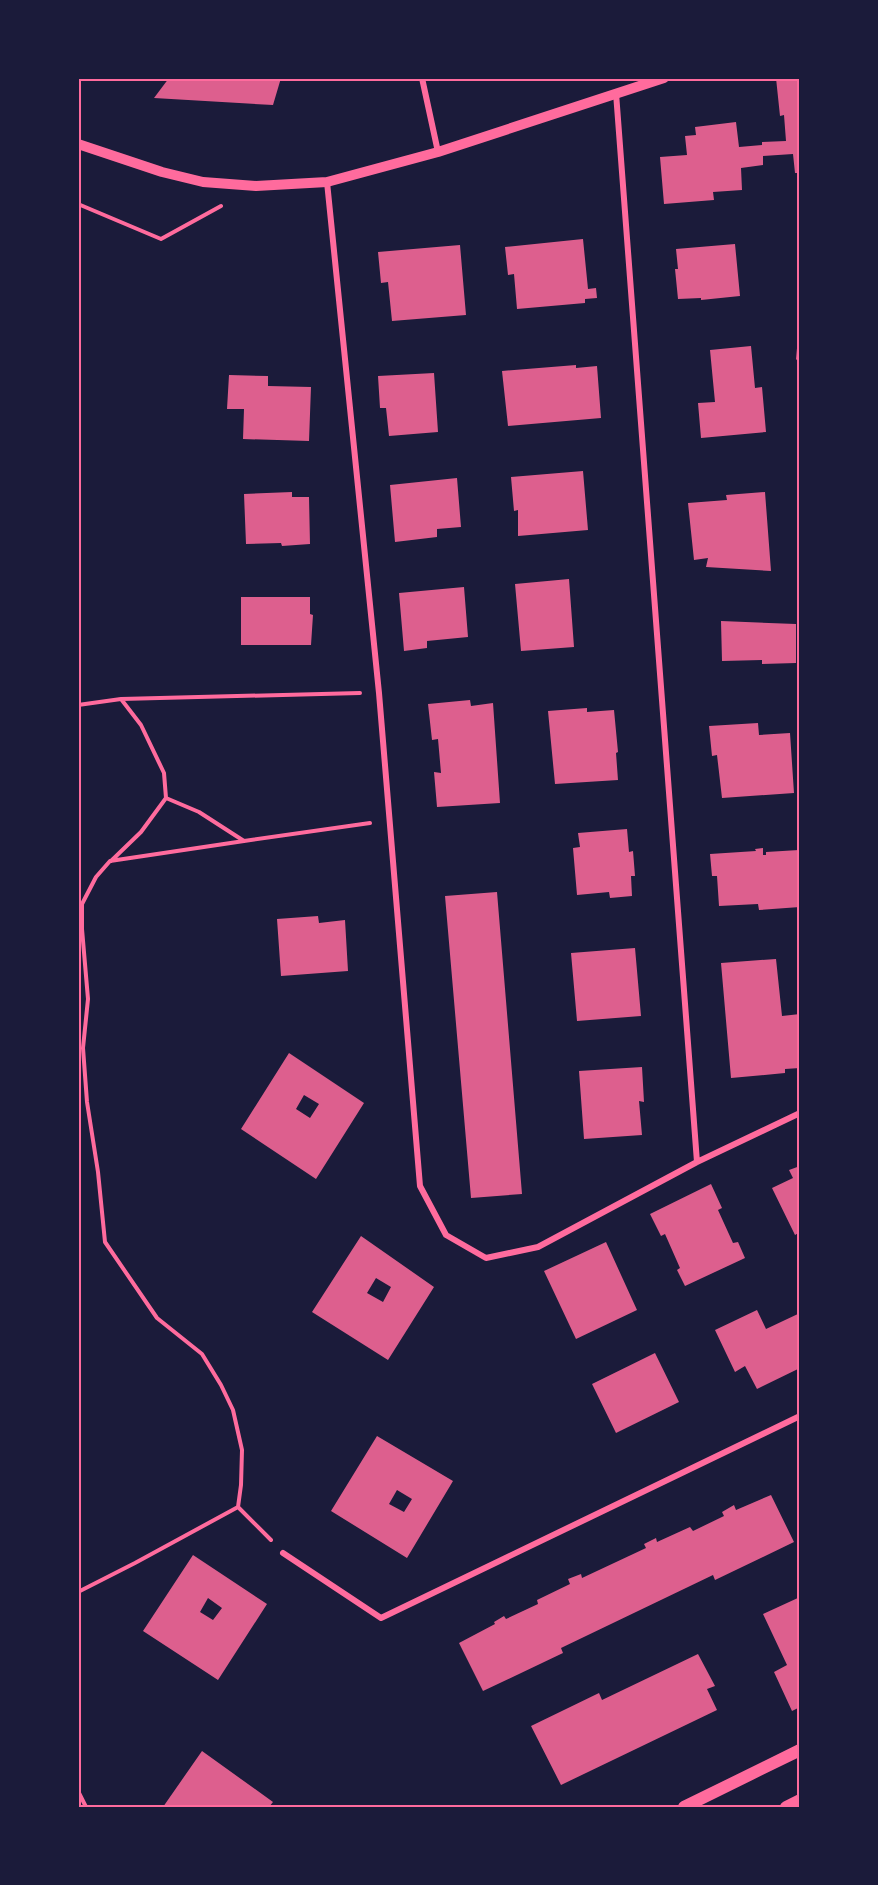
<svg xmlns="http://www.w3.org/2000/svg" width="878" height="1885" font-family="'Public Sans',sans-serif">
<rect width="100%" height="100%" fill="#1b1b3a"/>
<!-- building -->
<path fill="#dd5f8e" fill-rule="evenodd" d="M 169,78 L 281,78 L 273,105 L 154,98 Z
M 776,78 L 800,78 L 800,173 L 795,173 L 793,154 L 763,156 L 763,165 L 741,168 L 742,190 L 713,192 L 714,200 L 664,204 L 660,157 L 687,155 L 685,136 L 696,135 L 695,127 L 736,122 L 739,147 L 762,145 L 762,142 L 786,141 L 784,115 L 780,116 Z
M 583,239 L 588,289 L 596,288 L 597,298 L 585,299 L 585,303 L 517,309 L 514,274 L 508,275 L 505,247 Z
M 735,244 L 740,296 L 701,300 L 701,298 L 678,299 L 675,269 L 678,269 L 676,249 Z
M 460,245 L 466,315 L 392,321 L 388,282 L 381,283 L 378,252 Z
M 798,337 L 800,337 L 800,364 L 796,359 Z
M 751,346 L 755,388 L 762,387 L 766,432 L 701,438 L 698,403 L 715,402 L 710,350 Z
M 576,365 L 576,368 L 597,366 L 601,418 L 508,426 L 502,371 Z
M 434,373 L 438,432 L 389,436 L 386,408 L 380,408 L 378,376 Z
M 229,375 L 268,376 L 268,386 L 311,387 L 309,441 L 243,439 L 244,409 L 227,409 Z
M 583,471 L 588,530 L 518,536 L 518,510 L 514,511 L 511,477 Z
M 457,478 L 461,527 L 437,529 L 437,537 L 395,542 L 390,485 Z
M 292,492 L 292,497 L 309,497 L 310,544 L 282,546 L 281,543 L 246,544 L 244,494 Z
M 765,492 L 771,571 L 706,567 L 708,558 L 694,560 L 688,503 L 727,500 L 726,495 Z
M 569,579 L 574,647 L 521,651 L 515,584 Z
M 464,587 L 468,637 L 427,641 L 427,648 L 404,651 L 399,593 Z
M 241,597 L 310,597 L 310,614 L 313,615 L 311,645 L 241,645 Z
M 721,621 L 796,624 L 796,663 L 762,664 L 762,660 L 722,661 Z
M 470,700 L 471,706 L 493,703 L 500,803 L 437,807 L 434,772 L 441,773 L 438,739 L 432,740 L 428,704 Z
M 587,708 L 587,712 L 614,710 L 618,752 L 616,753 L 618,780 L 555,784 L 548,711 Z
M 758,723 L 759,735 L 790,733 L 794,793 L 722,798 L 717,755 L 712,756 L 709,726 Z
M 627,829 L 629,852 L 633,851 L 635,876 L 631,876 L 632,896 L 610,898 L 609,892 L 577,895 L 573,848 L 580,847 L 578,833 Z
M 763,848 L 763,855 L 766,855 L 766,852 L 799,850 L 800,907 L 759,910 L 758,904 L 719,906 L 717,876 L 712,876 L 710,854 L 756,851 L 755,849 Z
M 497,892 L 522,1194 L 471,1198 L 445,896 Z
M 318,916 L 319,923 L 345,920 L 348,971 L 281,976 L 277,919 Z
M 635,948 L 641,1016 L 577,1021 L 571,953 Z
M 776,959 L 782,1016 L 800,1014 L 800,1068 L 785,1069 L 785,1073 L 731,1078 L 721,963 Z
M 289,1053 L 364,1103 L 316,1179 L 241,1129 ZM 304,1095 L 319,1104 L 310,1118 L 296,1109 Z
M 642,1067 L 644,1102 L 639,1101 L 642,1135 L 584,1139 L 579,1071 Z
M 800,1166 L 800,1232 L 795,1235 L 772,1188 L 793,1178 L 789,1170 Z
M 711,1184 L 722,1208 L 718,1210 L 733,1243 L 738,1242 L 745,1258 L 685,1286 L 677,1270 L 680,1268 L 665,1234 L 661,1236 L 650,1214 Z
M 361,1236 L 434,1287 L 388,1360 L 312,1312 ZM 376,1278 L 391,1287 L 383,1302 L 367,1293 Z
M 606,1242 L 637,1310 L 576,1339 L 544,1271 Z
M 757,1310 L 766,1329 L 800,1313 L 800,1368 L 757,1389 L 745,1366 L 735,1372 L 715,1330 Z
M 655,1353 L 679,1402 L 616,1433 L 592,1384 Z
M 377,1436 L 453,1481 L 407,1558 L 331,1511 ZM 397,1490 L 412,1499 L 404,1512 L 389,1504 Z
M 771,1495 L 794,1542 L 715,1580 L 713,1575 L 561,1648 L 563,1653 L 483,1691 L 459,1643 L 495,1624 L 494,1622 L 504,1616 L 506,1619 L 538,1604 L 537,1600 L 570,1584 L 568,1579 L 581,1574 L 582,1578 L 646,1548 L 644,1544 L 656,1538 L 657,1542 L 690,1527 L 693,1531 L 724,1516 L 722,1512 L 734,1505 L 736,1510 Z
M 193,1555 L 267,1604 L 218,1680 L 143,1631 ZM 208,1598 L 222,1608 L 213,1620 L 200,1612 Z
M 800,1597 L 800,1707 L 792,1711 L 774,1672 L 787,1665 L 763,1614 Z
M 698,1654 L 715,1686 L 707,1689 L 717,1710 L 561,1785 L 531,1726 L 599,1693 L 602,1700 Z
M 202,1751 L 273,1802 L 269,1807 L 163,1807 Z"/>
<g fill="none" stroke-linecap="round" stroke-linejoin="round">
<!-- path -->
<path stroke="#ff6b9d" stroke-width="4" d="M 78,204 L 161,239 L 221,206
M 121,699 L 360,693
M 78,705 L 121,699 L 141,725 L 164,773 L 166,798 L 199,812 L 244,841 L 370,823
M 111,861 L 141,832 L 166,798
M 238,1507 L 241,1485 L 242,1450 L 233,1410 L 221,1385 L 202,1354 L 157,1318 L 105,1242 L 98,1172 L 87,1102 L 83,1048 L 88,999 L 82,929 L 82,904 L 96,877 L 110,861 L 244,841
M 238,1507 L 271,1540
M 78,1592 L 135,1563 L 238,1507
M 78,1791 L 86,1807"/>
<!-- minor -->
<path stroke="#ff6b9d" stroke-width="6" d="M 422,78 L 438,152
M 616,93 L 697,1162
M 327,182 L 379,693 L 420,1186 L 446,1235 L 486,1258 L 538,1247 L 697,1162 L 800,1113
M 283,1553 L 381,1618 L 800,1416"/>
<!-- tertiary -->
<path stroke="#ff6b9d" stroke-width="10" d="M 78,144 L 162,172 L 203,182 L 256,186 L 327,182 L 438,152 L 664,78"/>
<!-- secondary -->
<path stroke="#ff6b9d" stroke-width="12" d="M 684,1807 L 800,1750
M 786,1807 L 800,1800"/>
</g>
<!-- border -->
<rect width="878" height="1885" fill="none" stroke="#1b1b3a" stroke-width="159"/>
<rect x="80" y="80" width="718" height="1726" fill="none" stroke="#ff6b9d" stroke-width="2"/>
</svg>
